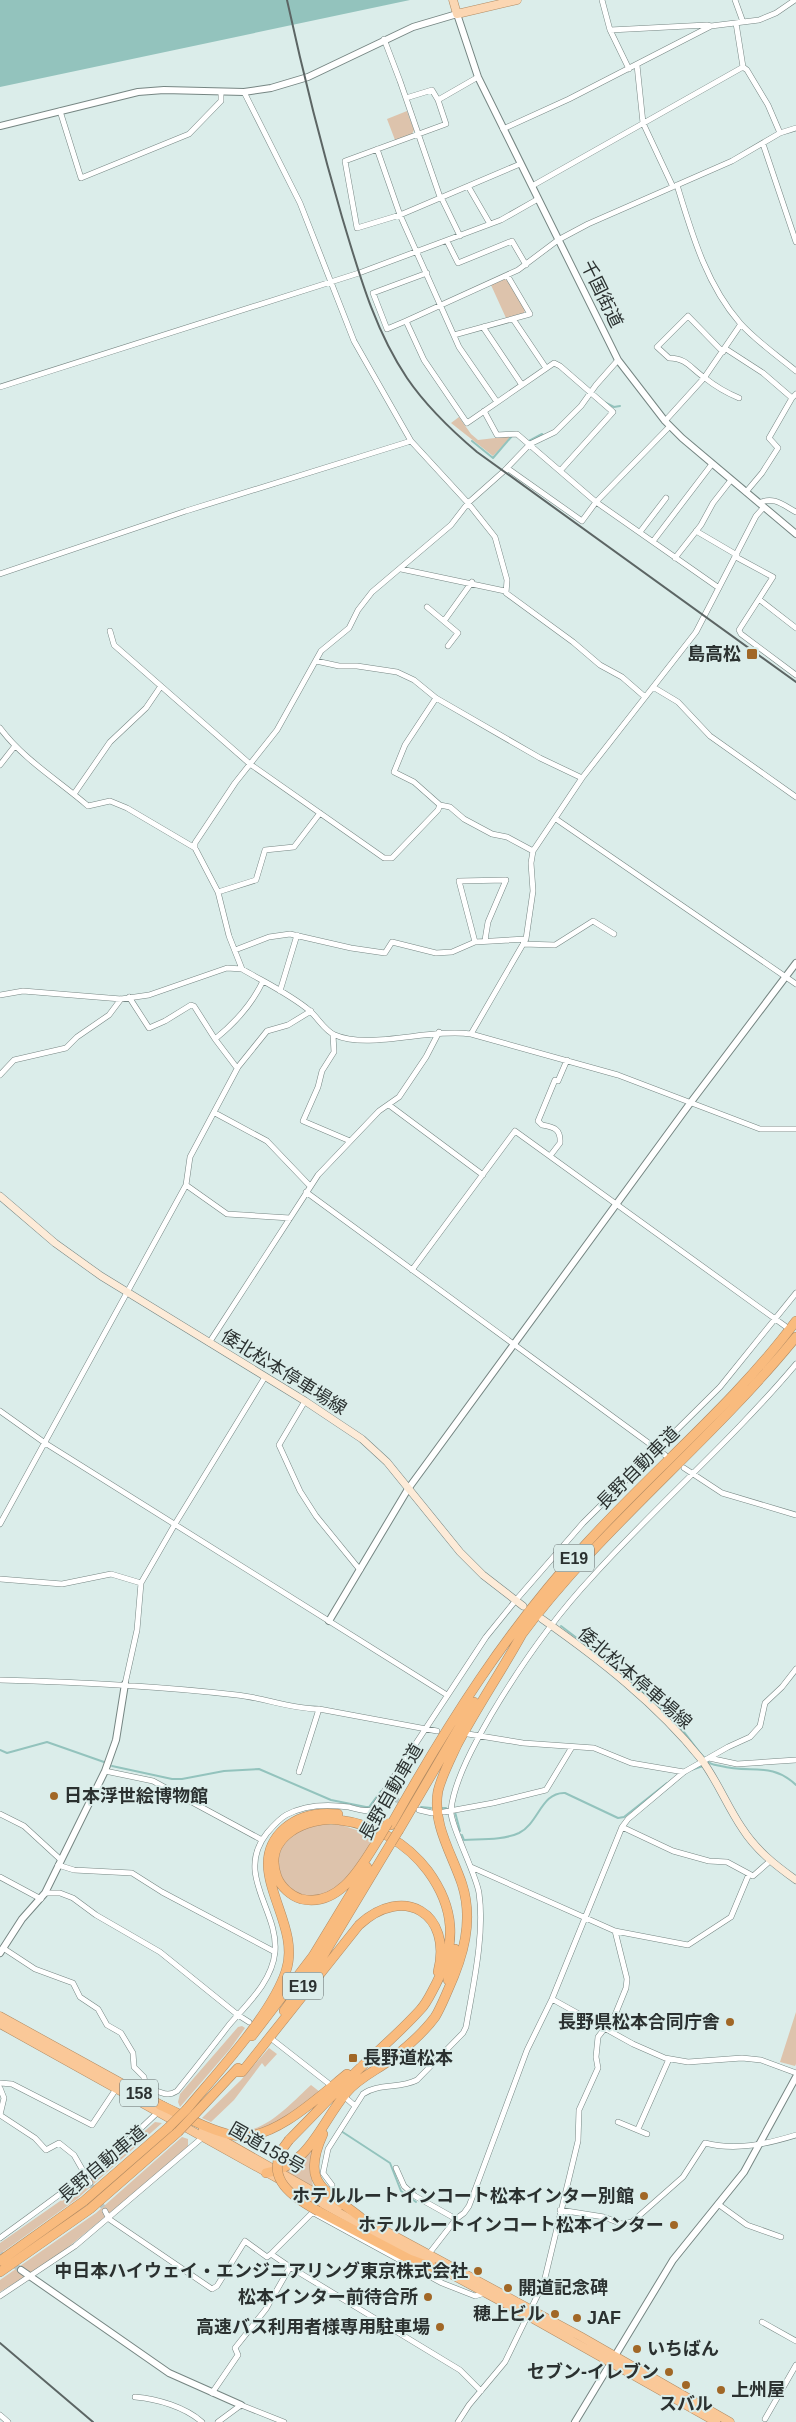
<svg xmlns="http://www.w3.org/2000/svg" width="796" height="2422" font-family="Arial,'Noto Sans JP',sans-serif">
<rect width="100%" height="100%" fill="#dbedea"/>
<!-- green -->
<path fill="#ddc3ac" d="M 407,111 L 414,130 L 412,134 L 395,140 L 387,119 Z
M 504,279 L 509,281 L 525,310 L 524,313 L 506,318 L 491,285 Z
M 459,417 L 471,434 L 478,440 L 512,436 L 493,456 L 451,423 Z
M 315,1824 L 341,1825 L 372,1835 C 364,1879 300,1930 277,1866 C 282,1838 290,1833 315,1824 Z
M 796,2012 L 796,2064 L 795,2066 L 780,2062 Z
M 242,2026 L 245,2028 L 230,2049 L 180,2107 L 178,2102 L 180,2094 L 238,2027 Z
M 269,2048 L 277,2054 L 265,2067 L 262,2063 L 234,2100 L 211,2122 L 202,2118 L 241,2080 Z
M 311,2085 L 320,2092 C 301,2108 274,2130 248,2134 C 242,2135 234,2132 228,2130 L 228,2129 C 259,2141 291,2103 311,2085 Z
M 155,2122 L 162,2123 L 77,2199 L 0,2254 L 0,2243 L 83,2185 Z
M 182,2137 L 188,2139 L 188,2146 L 180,2155 L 55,2258 L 0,2292 L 0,2280 L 96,2213 Z
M 310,2149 L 314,2151 L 310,2168 L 313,2186 L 284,2171 L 294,2166 Z"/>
<!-- water -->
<path fill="#93c3bd" d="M 0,0 L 410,0 L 0,87 Z"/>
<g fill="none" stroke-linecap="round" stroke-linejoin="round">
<!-- stream -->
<path stroke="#93c3bd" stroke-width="2" d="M 604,402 L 614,407 L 620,406
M 472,441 L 493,458 L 512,436
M 529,441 L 542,434 L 544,436
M 561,1626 C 601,1656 639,1687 675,1722 C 686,1732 700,1756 710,1763 C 712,1765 718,1765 721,1766 C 750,1774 771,1761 796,1785
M 0,1750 L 7,1753 L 47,1742 L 104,1762
M 112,1766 L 172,1779 L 182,1779 L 224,1771 L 259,1769 L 331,1800 L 366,1807 L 369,1807 L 381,1791
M 691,1770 L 703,1766
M 421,1807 L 431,1808
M 442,1808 L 446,1808
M 455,1812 L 460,1831
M 462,1835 L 464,1840 C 481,1839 504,1840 519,1833 C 539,1823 541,1792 565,1793 L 618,1818 L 624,1817 L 667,1783
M 341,2131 L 390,2163 L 401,2191 L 416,2202"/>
<!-- minor-tunnel -->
<path stroke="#b8c7c5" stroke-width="5" stroke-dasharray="5 2.5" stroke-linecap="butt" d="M 394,1799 L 414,1808
M 90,2183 L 105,2211"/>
<!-- tertiary-tunnel -->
<path stroke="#b8c7c5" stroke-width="6" stroke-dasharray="6 3" stroke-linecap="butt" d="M 0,2254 L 21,2270"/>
<!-- minor casing -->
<g stroke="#768683" stroke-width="6">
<path id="minor" d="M 602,0 L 610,30 L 707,25 L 711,26
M 735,0 L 743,22
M 736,23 L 743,67 L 747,70 L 768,105 L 780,133
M 610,30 L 629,69
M 384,39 L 400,81 L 440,197
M 637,65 L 643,123 L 673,187
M 478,77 L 438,100 L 446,124 L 345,161 L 357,228 L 400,215 L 520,164
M 244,92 L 300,203 L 354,341 L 411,441 L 468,503 L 495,537 L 507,580 L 506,593 L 573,642 L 600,665 L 622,677 L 645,697
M 406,98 L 432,90 L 438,100
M 60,111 L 81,178 L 189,134 L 221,101 L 221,93
M 503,129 L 569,99 L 711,26 L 759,20 L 776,13 L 795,0
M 763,144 L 796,242
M 377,149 L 400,215 L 459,347 L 497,402
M 677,185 C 692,234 706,284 740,323 C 756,341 778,356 796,371
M 468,186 L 490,224
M 532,186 L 743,67
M 441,197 L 460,236
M 447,241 L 458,263 L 512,241 L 526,265
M 513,319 L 546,368
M 406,321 L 387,329 L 373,293 L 427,273
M 483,327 L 522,385
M 454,335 L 530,314 L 507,275
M 726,349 L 763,373 L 792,398
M 723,352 L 688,316 L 657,347 L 669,358 C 687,358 691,369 705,378 C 715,386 727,393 739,398
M 0,387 L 359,273 L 501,220 L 538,199
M 484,411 L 497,435 L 517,434 L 596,502 L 719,588
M 665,421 L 704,378 L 741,324
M 507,468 L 582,521 L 596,502 L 670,426
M 560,471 L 613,412 L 560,366 L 554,363 L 467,423 L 424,360 L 406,321 L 518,270 L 558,240 L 588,224 L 732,161 L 780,133 L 796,128
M 746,492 L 762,473 L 778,448 L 769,438 L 792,398 L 796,394
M 759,503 C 774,496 783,505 796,512
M 696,531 L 737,555
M 640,532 L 666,498
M 654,540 L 712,464
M 736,557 L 773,577 L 739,630 L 741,634 L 796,675
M 675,558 L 701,525 L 713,503 L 731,480
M 401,569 L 505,591
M 0,574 L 186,511 L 411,441
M 760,600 L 796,628
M 427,607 L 458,633 L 448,646
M 444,621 L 472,582
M 110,631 L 114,645 L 250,764 L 384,858 L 392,858 L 438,810 L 440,805 L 450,807 L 464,819 L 492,834 L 507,837 L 533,851
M 316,661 L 339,666 L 357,666 L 397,672 L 414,680 L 436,698 L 540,758 L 582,778
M 653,687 L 678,702 L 710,736 L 796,797
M 436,698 L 405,745 L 394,772 L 414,782 L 440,805
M 0,728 C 24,760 58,780 88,806 L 110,801 L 127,808 L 195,848 L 218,892 L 229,936 L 242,969
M 0,765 L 14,747
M 74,794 L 110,742 L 146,708 L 161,686
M 556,819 L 796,984
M 195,848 L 195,843 L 235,783 L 277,730 L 321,651 L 349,628 L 358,610 L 372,592 L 451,525 L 468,503 L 504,471 L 530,444 L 555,432 L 581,406 L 596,385 L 618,360
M 218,892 L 256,880 L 265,850 L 294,847 L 320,813
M 475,942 L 459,881 L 506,880 L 488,922 L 485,940
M 523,944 L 555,945 L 593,921 L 614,934
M 235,950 L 269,937 L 290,934 L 351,948 L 385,953 L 392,942 L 436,953 L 452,952 L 475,942 L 526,939
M 280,991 L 297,935
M 0,995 L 23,991 L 121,999 L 149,995 L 227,968 L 242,969 C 264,982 290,994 310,1011 C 318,1018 325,1031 335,1035 C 368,1050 431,1028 471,1034 L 618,1075 L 760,1129 L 796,1129
M 129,997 L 149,1028 L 165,1021 L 191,1005 L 194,1006 L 215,1039 C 235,1023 252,1004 263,981
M 471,1034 L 526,939 L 533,891 L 531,863 L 533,851 L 582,778 L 696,632 L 756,516 L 764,507
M 333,1035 L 334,1052 L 322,1071 L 318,1087 L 303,1121 L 350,1141
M 215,1039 L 237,1068
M 0,1075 L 14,1060 L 66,1048 L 77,1037 L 109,1015 L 121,999
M 389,1105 L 483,1175
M 215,1113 L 267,1141 L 310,1186
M 550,1156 L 560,1143 C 561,1129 554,1127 542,1125 L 538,1121 L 555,1080 L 558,1081 L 567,1060
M 186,1185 L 227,1214 L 290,1218
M 306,1192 L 665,1455
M 412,1270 L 515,1131 L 785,1326
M 209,1343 L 318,1175 L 379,1111 L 399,1097 L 426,1057 L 439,1032
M 305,1401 L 279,1445 L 300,1491 L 316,1516 L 360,1570
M 0,1411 L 45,1443 L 447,1695
M 684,1468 L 722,1493 L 796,1515
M 0,1524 L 186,1185 L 190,1157 L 238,1067 L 267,1031 L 288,1025 L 311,1011
M 0,1579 L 62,1584 L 111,1574 L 141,1583
M 0,1680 C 79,1682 158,1686 237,1695 C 265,1698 291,1709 319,1709 L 437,1731
M 125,1684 L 137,1630 L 141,1583 L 175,1524 L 265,1377
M 468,1734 L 523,1743 L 594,1748 L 631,1763 L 684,1772
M 709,1758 L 737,1764 L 796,1760
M 105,1771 L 153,1781 L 262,1840
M 299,1772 L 319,1709
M 383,1795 L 394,1799
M 419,1810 L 432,1813
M 444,1812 L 493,1803 L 546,1790 L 572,1747
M 0,1814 L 24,1826 L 61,1860
M 622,1827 L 673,1851 L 709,1861 L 727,1862 L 753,1876 L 770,1861
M 58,1865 L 74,1870 L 132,1873 L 162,1892 L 275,1952
M 471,1867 L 615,1931 L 688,1945 L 731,1917 L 749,1874
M 0,1877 L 41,1899
M 45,1893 L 60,1893 L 73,1898 L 96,1915 L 160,1952 L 238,2015 L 249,2022
M 3,1948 L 35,1969 L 73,1983 L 80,1997 L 98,2009 L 107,2025 L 121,2033 L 133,2053 L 134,2067 L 144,2077 L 146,2089 L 151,2090
M 552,1999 L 633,2044 L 665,2058 L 688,2062 L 742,2058 L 761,2060 L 796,2073
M 273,2040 L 328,2083
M 0,2083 L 12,2084 L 92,2125 L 116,2089
M 0,2088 L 4,2098 L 0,2115
M 147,2098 L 151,2090 C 162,2091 166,2098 177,2091 C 195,2069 212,2047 229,2025 C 247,2004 272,1982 275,1952 C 279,1910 234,1875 267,1833 C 273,1826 279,1819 286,1815 C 306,1804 328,1804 349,1807 C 356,1809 365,1812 372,1810 L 486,1637 L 516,1600 L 583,1523 L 720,1387 L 796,1293
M 347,2099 L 355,2106
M 0,2115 L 35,2138 L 46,2150 L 59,2143 L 74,2155 L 90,2183
M 618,2122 L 647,2134
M 638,2129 L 669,2059
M 396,2168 L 404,2186 L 415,2196 L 456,2219
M 332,2185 L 323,2173 L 328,2149 L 363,2094 C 378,2083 400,2089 417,2080 L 463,2033 L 466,2027 C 473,1986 485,1934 479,1893 C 476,1873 449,1823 451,1810 C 454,1780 476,1741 491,1715 C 520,1666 553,1619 592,1577 C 658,1504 733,1439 796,1364
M 718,2204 L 747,2225 L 781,2237
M 560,2210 L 604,2217 L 622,2224 L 632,2222 L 683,2177 L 705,2143 C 735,2151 767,2144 796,2135
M 105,2211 L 109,2219 L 212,2289 L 217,2286 L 245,2241 L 267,2257 L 271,2254 L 290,2267
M 312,2212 L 442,2283 L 475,2296 L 485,2293
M 0,2238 C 55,2198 109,2160 158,2112
M 271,2254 L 312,2213
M 428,2255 L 456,2219 L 464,2213 L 469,2206 L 527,2050 L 552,1999 L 622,1827 L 628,1819 L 684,1772 L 728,1747 L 750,1737 L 760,1726 L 765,1703 L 782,1687 L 796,1669
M 0,2296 L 75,2246 L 203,2137
M 762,2322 L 796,2341
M 212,2393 L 238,2355 L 235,2348 L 266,2309 L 290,2267 L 460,2370 L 481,2391
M 135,2397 C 158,2399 185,2407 202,2422
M 0,2415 L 8,2422
M 765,2419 L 796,2365
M 218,2422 L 241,2405 L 284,2422
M 458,2422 L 469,2405 L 505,2362 L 544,2282 L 578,2141 L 579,2110 L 598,2068 L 596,2057 L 598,2037 L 615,2015 L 626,1988 L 627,1979 L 615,1931"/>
</g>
<!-- tertiary casing -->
<g stroke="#768683" stroke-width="8">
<path id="tertiary" d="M 0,126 L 138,92 L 164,90 L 244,92 L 271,88 L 308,77 L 413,27 L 457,14 L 478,77 L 618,360 L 665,421 L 682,438 L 796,534
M 329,1621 L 408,1489 L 691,1102 L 796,963
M 0,1953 L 22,1919 L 45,1893 L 105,1771 L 116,1740 L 125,1684
M 21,2270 L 169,2373 L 241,2405
M 575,2422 L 673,2260 L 744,2172 L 796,2077"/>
</g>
<!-- secondary casing -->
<g stroke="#768683" stroke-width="8">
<path id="secondary" d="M 0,1196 L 55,1243 L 101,1276 L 305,1401 L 362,1439 L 387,1462 L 460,1552 L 483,1575 L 523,1606
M 542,1619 C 599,1659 657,1704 701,1759 C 717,1780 727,1806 742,1828 C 756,1850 775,1865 796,1880"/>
</g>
<!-- primary casing -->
<g stroke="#b18b63" stroke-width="9">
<path id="primary" d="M 453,0 L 457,14 L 517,0"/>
</g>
<!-- trunk casing -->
<g stroke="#b18b63" stroke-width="9">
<path id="trunk" d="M 0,2016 L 165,2107
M 0,2024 L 431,2264
M 203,2129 L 339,2206
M 356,2215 L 580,2336 L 730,2422
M 443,2270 L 528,2316 L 716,2422"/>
</g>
<!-- motorway casing -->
<g stroke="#b18b63" stroke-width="10">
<path id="motorway" d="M 519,1638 C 600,1528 710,1443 796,1337
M 391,1825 C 448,1723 507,1630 586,1544 C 655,1468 735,1403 796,1321
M 399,1830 L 474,1702
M 448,1980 L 455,1949
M 284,2011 L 320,1961 L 391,1843
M 252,2036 L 313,1956 L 367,1867
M 235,2072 L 242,2072 L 359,1925 C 403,1884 453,1913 438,1972
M 160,2105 C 183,2115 215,2134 239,2136 C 274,2140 321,2095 347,2074
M 187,2109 C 217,2073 272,2014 286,1971 C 303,1921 239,1868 285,1828 C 300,1815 320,1812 338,1814
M 195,2114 L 238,2068
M 323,2134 C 300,2185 325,2189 360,2217
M 289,2140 C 313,2116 336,2091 360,2068 C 380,2049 402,2030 420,2010 C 427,2003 431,1993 436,1984 C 457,1944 455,1908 428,1871 C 407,1843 374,1824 339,1820 C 307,1816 262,1837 277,1877 C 281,1887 291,1896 301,1899 C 340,1908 362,1865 379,1838
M 266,2173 C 309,2166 321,2123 346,2093 C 359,2077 378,2070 394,2057 C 408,2046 424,2032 435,2017 C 440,2009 444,1999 448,1990 C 463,1957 474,1921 462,1884 C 452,1854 432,1824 438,1791 C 442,1775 450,1760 457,1745 C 477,1707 501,1672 522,1634
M 318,2211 L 409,2259 L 448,2273
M 0,2261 L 84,2201 L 169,2127
M 0,2272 L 90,2209 L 178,2132"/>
</g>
<!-- minor -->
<use href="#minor" stroke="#fff" stroke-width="5"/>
<!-- tertiary -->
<use href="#tertiary" stroke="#fff" stroke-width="6"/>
<!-- secondary -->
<use href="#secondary" stroke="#fdebd8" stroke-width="7"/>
<!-- primary -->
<use href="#primary" stroke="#fbd6b2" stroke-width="8"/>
<!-- trunk -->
<use href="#trunk" stroke="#fac898" stroke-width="8"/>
<!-- motorway -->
<use href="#motorway" stroke="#f9bb7e" stroke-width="9"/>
<!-- rail -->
<path stroke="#5c6564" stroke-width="2" d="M 287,0 C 303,73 321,145 342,217 C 359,273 374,329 407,378 C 426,406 451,430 477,452 L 796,682
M 0,2343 L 93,2422"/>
<!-- motorway-bridge casing -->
<g stroke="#b18b63" stroke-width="10" stroke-linecap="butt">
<path id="motorway-bridge" d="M 379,1838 L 388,1823
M 391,1843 L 399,1830
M 169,2127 L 187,2109
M 178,2132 L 195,2114
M 289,2140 C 261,2174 288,2195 318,2211"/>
</g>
<!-- motorway-bridge -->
<use href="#motorway-bridge" stroke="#f9bb7e" stroke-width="9"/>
</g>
<!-- markers -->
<g fill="#a16726" stroke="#dbedea" stroke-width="2">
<rect x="746" y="648" width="12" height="12" rx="2.5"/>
<circle cx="54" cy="1796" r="5"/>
<circle cx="730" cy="2022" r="5"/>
<rect x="348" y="2053" width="10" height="10" rx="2.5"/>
<circle cx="644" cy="2196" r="5"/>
<circle cx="674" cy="2225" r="5"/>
<circle cx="478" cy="2271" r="5"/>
<circle cx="508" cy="2288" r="5"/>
<circle cx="428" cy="2297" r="5"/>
<circle cx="555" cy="2314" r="5"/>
<circle cx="577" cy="2318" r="5"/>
<circle cx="440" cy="2327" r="5"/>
<circle cx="637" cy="2349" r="5"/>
<circle cx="669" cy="2372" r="5"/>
<circle cx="686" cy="2385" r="5"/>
<circle cx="721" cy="2390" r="5"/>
</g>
<g text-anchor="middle" stroke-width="4" stroke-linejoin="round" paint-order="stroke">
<!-- shield labels -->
<g fill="#dbedea" stroke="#606968" stroke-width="1">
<rect x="554" y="1544.5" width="40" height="27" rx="4"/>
<rect x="283" y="1972.5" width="40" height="27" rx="4"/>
<rect x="120" y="2079.5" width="38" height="27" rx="4"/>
</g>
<g font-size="16" font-weight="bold" fill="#2b3130">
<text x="574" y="1564">E19</text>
<text x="303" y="1992">E19</text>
<text x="139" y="2099">158</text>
</g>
<!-- street labels -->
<g font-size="18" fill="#2b3130" stroke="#dbedea">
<text transform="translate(602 294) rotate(64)" y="6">千国街道</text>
<text transform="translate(284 1372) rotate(32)" y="6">倭北松本停車場線</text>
<text transform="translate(638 1468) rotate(-45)" y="6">長野自動車道</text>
<text transform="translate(635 1678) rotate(41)" y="6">倭北松本停車場線</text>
<text transform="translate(391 1792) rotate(-60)" y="6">長野自動車道</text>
<text transform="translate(267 2148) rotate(30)" y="6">国道158号</text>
<text transform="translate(102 2164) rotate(-40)" y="6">長野自動車道</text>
</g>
<!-- poi labels -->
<g font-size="18" font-weight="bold" fill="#2b3130" stroke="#dbedea" text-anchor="end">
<text x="741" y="660">島高松</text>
<text x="64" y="1802" text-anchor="start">日本浮世絵博物館</text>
<text x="720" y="2028">長野県松本合同庁舎</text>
<text x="363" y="2064" text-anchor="start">長野道松本</text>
<text x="634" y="2202">ホテルルートインコート松本インター別館</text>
<text x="664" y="2231">ホテルルートインコート松本インター</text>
<text x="468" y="2277">中日本ハイウェイ・エンジニアリング東京株式会社</text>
<text x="518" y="2294" text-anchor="start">開道記念碑</text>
<text x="418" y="2303">松本インター前待合所</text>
<text x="545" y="2320">穂上ビル</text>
<text x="587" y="2324" text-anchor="start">JAF</text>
<text x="430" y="2333">高速バス利用者様専用駐車場</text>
<text x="647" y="2355" text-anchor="start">いちばん</text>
<text x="659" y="2378">セブン-イレブン</text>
<text x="731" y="2396" text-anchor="start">上州屋</text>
<text x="686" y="2410" text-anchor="middle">スバル</text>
</g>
</g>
</svg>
